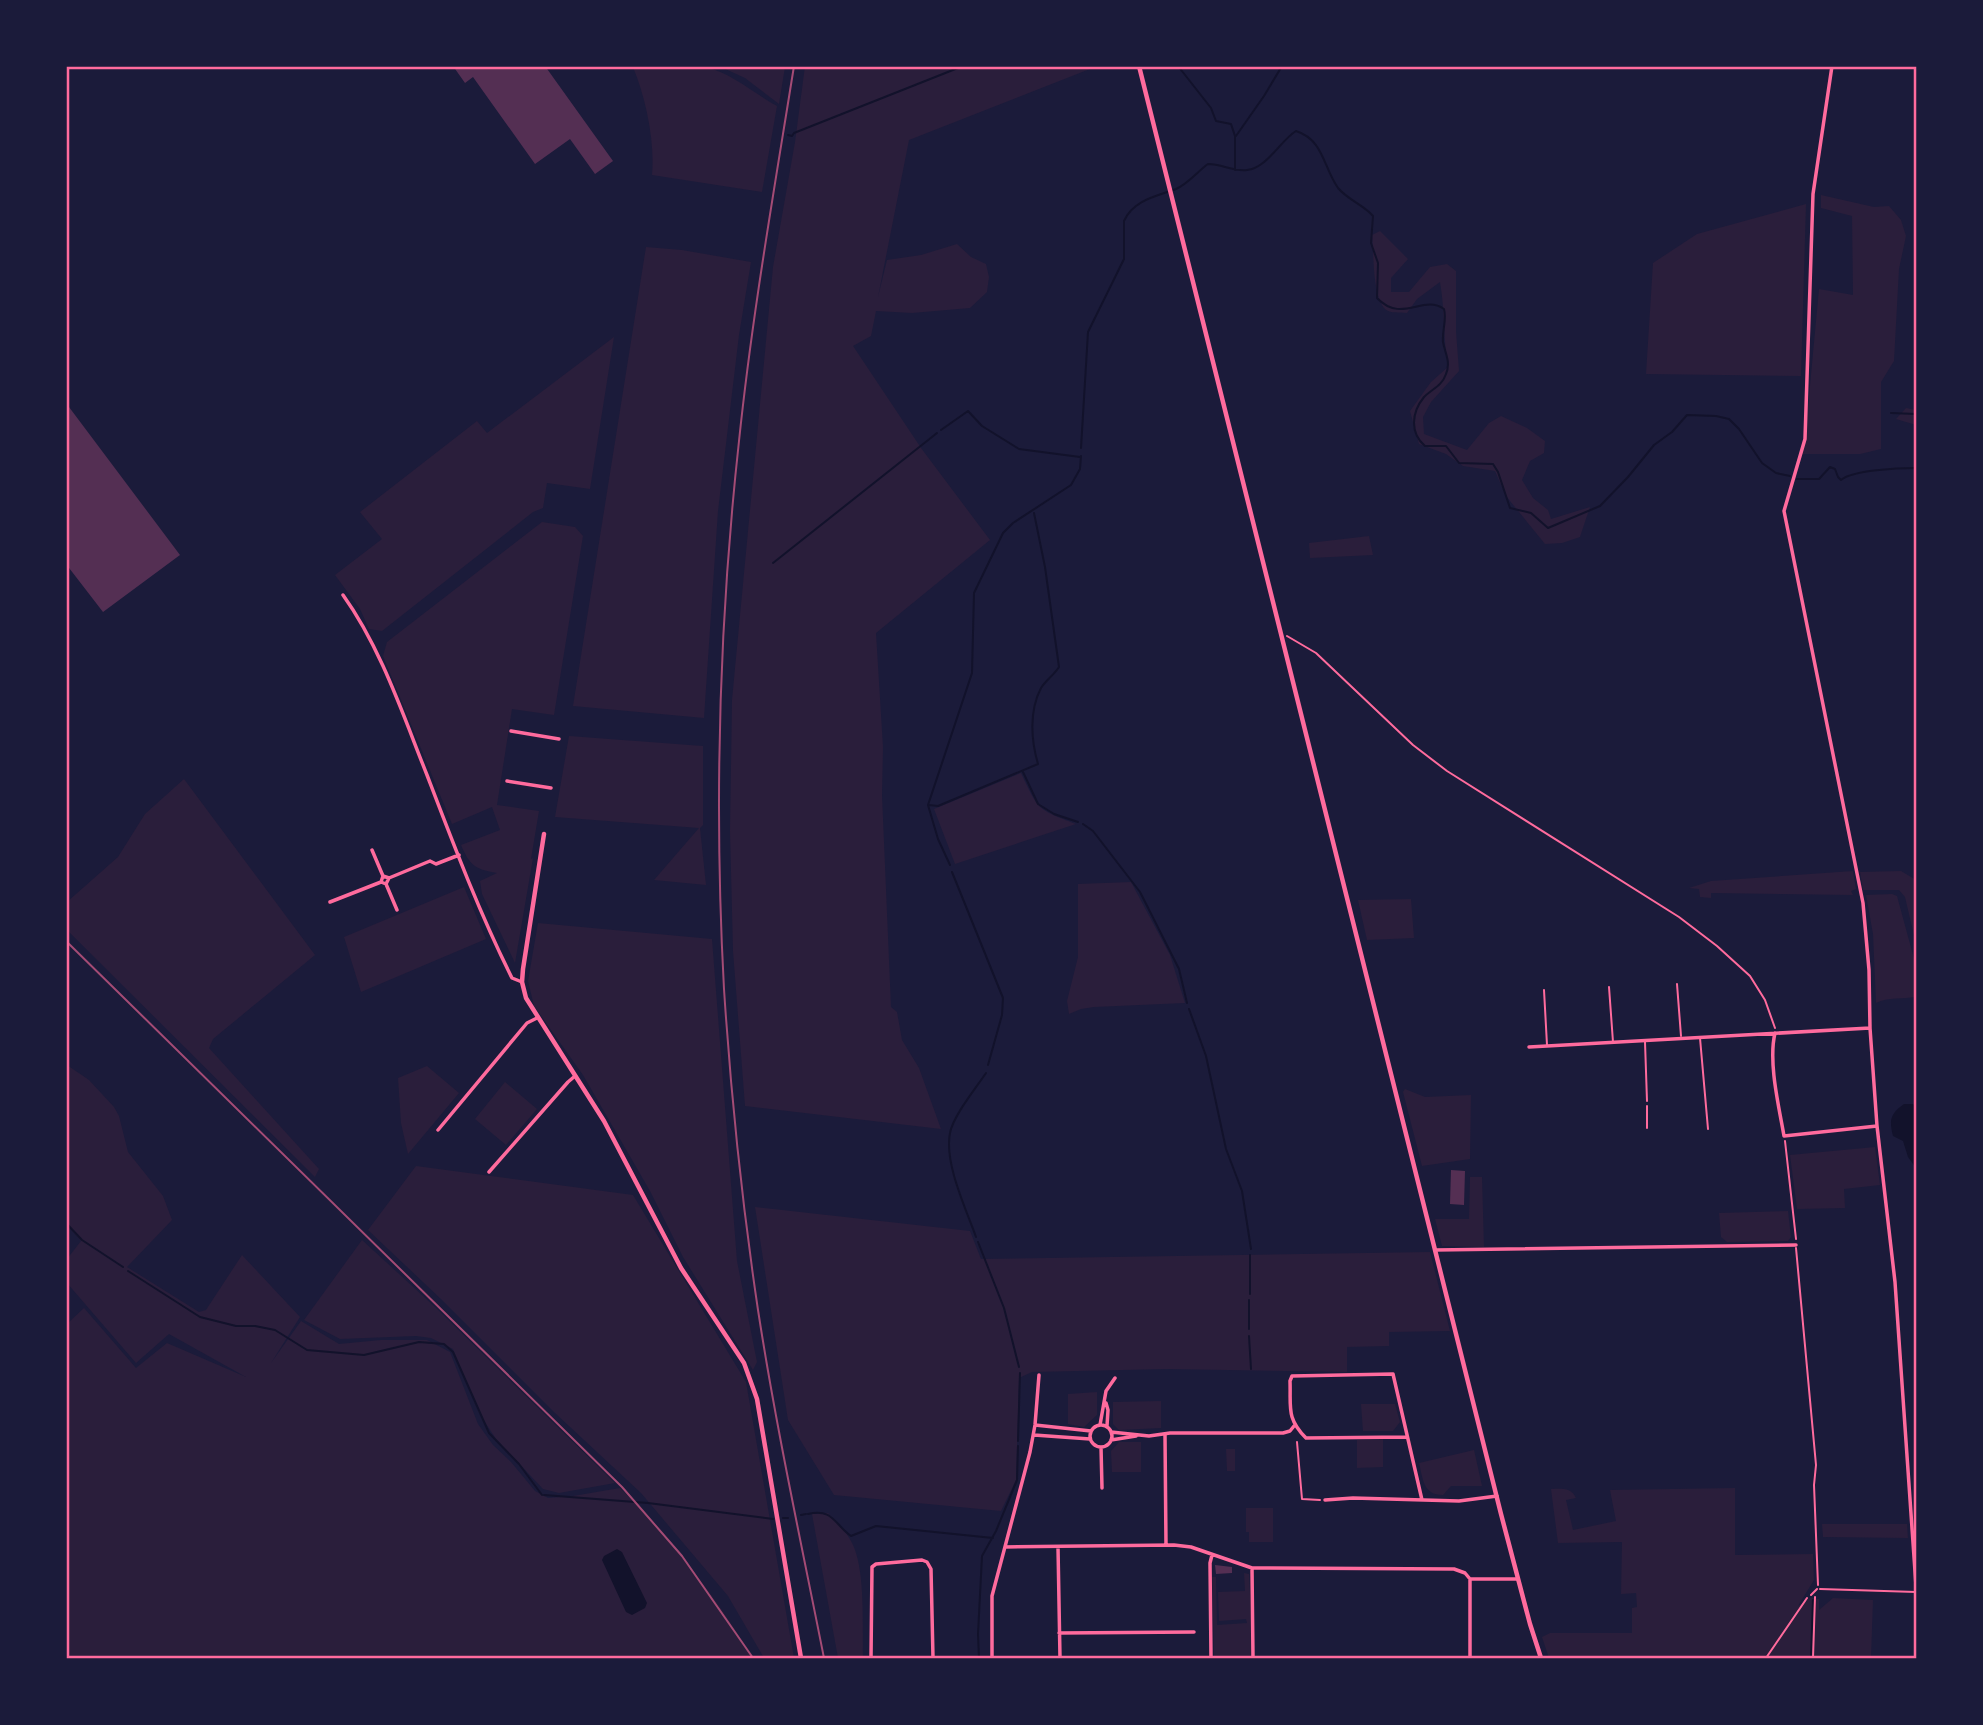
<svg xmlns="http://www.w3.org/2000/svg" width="1983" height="1725" font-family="'Space Grotesk',sans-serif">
<rect width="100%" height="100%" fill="#1b1b3a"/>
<!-- green -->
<path fill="#2a1e3b" d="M 805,66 L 1095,67 L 909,140 L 878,297 L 887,260 L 921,255 L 957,244 L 971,257 L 986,264 L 989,277 L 987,292 L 970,308 L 912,313 L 876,311 L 871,336 L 853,346 L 921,448 L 990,540 L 876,633 L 883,747 L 882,795 L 891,1007 L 897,1012 L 902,1040 L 919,1068 L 941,1129 L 745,1106 L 733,951 L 730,831 L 732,700 L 773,267 L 795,142 Z
M 633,67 C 650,66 690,63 705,67 C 732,73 753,93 777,106 L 762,192 L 652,175 C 655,141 646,99 633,67 Z
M 721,67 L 785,67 L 779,104 L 745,78 Z
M 1821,195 L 1874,207 L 1889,206 L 1901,220 L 1906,236 L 1899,269 L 1894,361 L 1881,382 L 1881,449 L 1860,454 L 1801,454 L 1805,439 L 1819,289 L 1853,295 L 1852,216 L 1821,208 Z
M 1806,204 L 1801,376 L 1646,374 L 1653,263 L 1697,234 Z
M 1380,231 L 1408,259 L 1391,278 L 1391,292 L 1409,292 L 1430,267 L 1447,264 L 1456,271 L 1456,331 L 1459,371 L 1431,402 L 1423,417 L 1424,434 L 1467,450 L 1489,423 L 1501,416 L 1527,428 L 1545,441 L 1544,453 L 1530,461 L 1522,480 L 1533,498 L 1548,510 L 1551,519 L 1590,507 L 1580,537 L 1562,543 L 1545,544 L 1506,496 L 1495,471 L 1463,466 L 1446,454 L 1419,444 L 1410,411 L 1431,382 L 1448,367 C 1443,338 1445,310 1440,282 L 1417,299 L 1407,313 C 1400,312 1390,314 1385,309 C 1372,295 1374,253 1372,235 Z
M 646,247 L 682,250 L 751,262 L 739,335 L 718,511 L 704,718 L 573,706 Z
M 614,337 L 590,489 L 547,483 L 543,508 L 533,512 L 382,631 L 369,629 L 360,609 L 335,575 L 382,539 L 360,512 L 477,421 L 487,433 Z
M 1906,408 L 1916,410 L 1916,425 L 1896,419 Z
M 542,522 L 575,527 L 583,536 L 554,715 L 512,709 L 497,805 L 539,811 L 531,859 L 533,858 L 515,963 L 482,894 L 480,881 L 497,873 C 475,869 470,866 461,845 L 500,830 L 492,807 L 452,824 L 383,656 L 387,642 Z
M 1369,536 L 1373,555 L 1310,558 L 1309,543 Z
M 569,736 L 703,746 L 703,825 L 700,828 L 706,885 L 654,880 L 699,828 L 555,817 Z
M 1021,773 C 1039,811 1037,809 1076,824 L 955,864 L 934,809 Z
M 184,779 L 315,955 L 213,1039 L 209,1048 L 319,1169 L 315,1177 L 67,930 L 67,902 L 118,857 L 145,814 Z
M 1853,871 L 1856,889 L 1851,891 L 1853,895 L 1711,893 L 1711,898 L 1700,897 L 1699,889 L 1689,888 L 1711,881 Z
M 1901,871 L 1916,880 L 1916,944 L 1905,897 L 1899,890 L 1863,890 L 1860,872 Z
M 1131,882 L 1170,955 L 1185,1003 L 1094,1007 L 1081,1009 L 1069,1014 L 1067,1001 L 1078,957 L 1078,884 Z
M 464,887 L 486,939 L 361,992 L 344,937 Z
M 1892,894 L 1897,896 L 1916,966 L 1916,997 C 1903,999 1888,997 1876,1003 L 1873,934 L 1866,895 Z
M 1411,899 L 1414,938 L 1367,940 L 1358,900 Z
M 538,923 L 712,939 L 737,1261 L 757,1362 L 753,1370 L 683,1257 L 650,1191 L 583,1075 L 534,1006 L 528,981 Z
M 67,1065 L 89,1080 L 114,1107 L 119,1116 L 128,1152 L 163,1196 L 172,1220 L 127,1267 L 199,1312 L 206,1310 L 242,1255 L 300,1317 L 271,1363 L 301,1321 L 339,1344 L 381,1340 L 427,1340 L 450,1352 L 478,1424 L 493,1445 L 511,1462 L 535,1491 L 548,1498 L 573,1496 L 620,1488 C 666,1533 721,1602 752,1658 L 67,1658 L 67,1324 L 84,1308 L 136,1368 L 167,1343 L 246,1377 L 169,1334 L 136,1363 L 67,1283 L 67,1259 L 81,1241 L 67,1225 Z
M 427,1066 L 459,1093 L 408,1154 L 401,1123 L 398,1078 Z
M 505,1082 L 537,1109 L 506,1145 L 475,1119 Z
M 1405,1089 L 1425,1097 L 1471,1095 L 1470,1159 L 1422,1166 L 1403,1092 Z
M 1875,1147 L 1880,1185 L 1844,1189 L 1845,1208 L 1797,1209 L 1790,1155 Z
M 416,1166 L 633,1195 L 746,1382 L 794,1658 L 764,1658 L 728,1596 L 641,1493 L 555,1413 L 442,1300 L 368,1230 Z
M 1470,1177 L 1482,1177 L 1484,1247 L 1442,1246 L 1435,1219 L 1469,1219 Z
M 755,1207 L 970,1231 L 981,1259 L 1430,1252 L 1450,1331 L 1389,1332 L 1389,1346 L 1347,1347 L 1347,1372 L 1167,1369 L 1032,1372 L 1019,1378 L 1016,1480 L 1001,1511 L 834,1495 L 788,1420 Z
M 1788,1211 L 1791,1237 L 1788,1241 L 1727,1242 L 1721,1237 L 1719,1213 Z
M 362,1240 L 435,1307 L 615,1483 L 559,1493 L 543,1489 L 496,1439 L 479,1413 L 453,1349 L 431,1338 L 416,1336 L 340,1339 L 304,1320 Z
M 1097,1392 L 1097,1415 L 1084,1427 L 1068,1424 L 1068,1394 Z
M 1161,1401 L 1161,1428 L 1119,1430 L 1113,1424 L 1113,1402 Z
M 1361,1404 L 1395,1404 L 1400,1422 L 1393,1431 L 1363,1431 Z
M 1383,1439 L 1383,1467 L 1357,1468 L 1357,1440 Z
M 1119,1442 L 1141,1442 L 1141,1472 L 1112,1472 L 1111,1451 Z
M 1226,1449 L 1235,1449 L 1235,1471 L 1227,1471 Z
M 1474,1450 L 1482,1486 L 1451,1486 L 1443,1495 C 1423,1495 1423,1479 1419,1463 Z
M 1735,1488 L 1735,1555 L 1813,1554 L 1814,1580 L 1798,1606 L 1811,1598 L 1819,1599 L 1819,1610 L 1833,1598 L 1873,1600 L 1871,1658 L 1549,1658 L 1542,1637 L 1550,1633 L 1632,1633 L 1632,1608 L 1637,1607 L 1636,1593 L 1621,1594 L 1622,1542 L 1558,1543 L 1551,1489 C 1561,1489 1571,1487 1576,1498 L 1566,1500 L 1573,1530 L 1616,1521 L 1610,1490 Z
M 1246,1508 L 1273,1508 L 1273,1542 L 1249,1542 L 1249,1532 L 1246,1532 Z
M 828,1513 C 836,1522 847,1532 852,1543 C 866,1570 862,1627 863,1658 L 838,1658 L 812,1514 Z
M 1822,1524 L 1907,1524 L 1908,1538 L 1823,1537 Z
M 1244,1573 L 1249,1574 L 1253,1658 L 1214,1658 L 1212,1577 L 1216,1577 L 1217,1625 L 1247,1623 L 1246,1619 L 1219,1621 L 1218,1592 L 1245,1591 Z"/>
<!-- water -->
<path fill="#12122b" d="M 1904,1104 L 1913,1104 L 1916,1107 L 1916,1168 L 1908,1157 L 1903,1141 L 1893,1136 C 1889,1120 1890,1114 1904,1104 Z
M 617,1549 L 622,1552 L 647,1603 L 645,1608 L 632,1615 L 626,1612 L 602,1560 L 604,1556 Z"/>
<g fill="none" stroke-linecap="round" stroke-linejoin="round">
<!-- stream -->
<path stroke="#12122b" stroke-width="2" d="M 1178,66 L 1211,108 L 1216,121 L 1231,124 L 1235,136 L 1235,170
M 788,135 L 792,136 L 794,133 L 963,66
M 1236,136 L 1264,96 L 1282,66
M 1891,413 L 1916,414
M 941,430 L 968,411 L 982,426 L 1019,449 L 1080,457
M 1081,448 L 1088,332 L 1124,259 L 1124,221 C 1133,200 1157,196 1176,189 C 1188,184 1198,171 1208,164 C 1222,164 1234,172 1247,170 C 1267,168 1280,141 1296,131 C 1324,140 1323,167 1338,188 C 1348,200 1364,205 1373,216 L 1371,243 L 1378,263 L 1377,298 C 1402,324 1423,294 1444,309 C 1447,320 1442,330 1443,342 C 1445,353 1451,362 1446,374 C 1442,386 1432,389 1424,397 C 1411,413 1410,433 1425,446 L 1446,446 L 1459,463 L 1493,464 L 1498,472 L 1510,508 L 1531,513 L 1548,528 L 1600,506 L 1628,477 L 1654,445 L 1672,432 L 1687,415 L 1716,416 L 1729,419 L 1739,429 L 1762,463 L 1776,473 L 1790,476
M 1797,479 L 1819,479 L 1830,467 L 1835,469 L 1838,477 L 1841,480 C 1852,470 1900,468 1916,468
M 773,563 L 937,433
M 1023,772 L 1038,804 L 1054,814 L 1078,822
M 929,805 L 938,806 L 1038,764 C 1031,740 1029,711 1041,688 C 1046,680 1054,675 1059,667 L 1045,567 L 1034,513
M 1083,824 L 1093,831 L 1140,892 L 1179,969 L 1187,1003
M 950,865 L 938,839 L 928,805 L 972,673 L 974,593 L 1003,533 L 1013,523 L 1071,485 L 1080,469 L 1081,456
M 952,872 L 1003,998 L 1002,1015 L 988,1065
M 1189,1009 L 1206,1056 L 1226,1149 L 1242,1191 L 1251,1249
M 66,1223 L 82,1240 L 123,1267
M 976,1237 C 966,1209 944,1163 950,1133 C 953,1116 976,1088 986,1073
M 978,1242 L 1004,1308 L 1019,1367
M 128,1271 L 200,1317 L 236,1326 L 255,1326 L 275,1330 L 307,1350 L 364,1355 L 419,1342 L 444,1344 L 453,1352 L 489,1433 L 519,1464 L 542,1495
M 1250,1294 L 1250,1255
M 1249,1329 L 1249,1300
M 1249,1336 L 1251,1369
M 1018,1441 L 1020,1373
M 544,1495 L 648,1503 L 773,1519
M 808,1514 C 833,1508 834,1524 851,1536 L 876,1526 L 993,1538
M 801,1515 L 806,1514
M 783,1518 L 788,1518
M 979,1658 L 978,1634 L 982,1556 L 996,1531 L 1017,1480 L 1018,1446
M 1811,1658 L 1813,1600"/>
</g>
<!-- building -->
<path fill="#542f53" d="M 453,66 L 545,66 L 613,161 L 595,174 L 570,139 L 535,164 L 473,77 L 465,83 Z
M 66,403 L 180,555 L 103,612 L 66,564 Z
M 1451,1170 L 1465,1171 L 1464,1205 L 1450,1204 Z
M 1215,1565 L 1232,1567 L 1232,1573 L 1216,1574 Z"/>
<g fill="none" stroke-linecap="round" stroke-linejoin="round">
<!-- path -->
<path stroke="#ff6b9d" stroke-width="2" d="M 1287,636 L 1316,653 L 1413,745 L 1447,771 L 1679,917 L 1717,946 L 1750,976 L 1765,1000 L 1775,1028
M 1647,1106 L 1647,1128
M 1785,1141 L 1796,1239
M 1796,1248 L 1816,1465 L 1814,1485 L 1818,1585
M 1297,1442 L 1302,1499 L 1320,1500
M 1820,1589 L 1916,1592
M 1766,1658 L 1807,1598
M 1813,1658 L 1815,1597"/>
<!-- service -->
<path stroke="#ff6b9d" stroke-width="2" d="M 1677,984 L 1681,1036
M 1609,987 L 1613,1042
M 1544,990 L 1547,1045
M 1700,1038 L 1708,1129
M 1645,1042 L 1647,1101
M 1811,1595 L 1817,1589"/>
<!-- minor -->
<path stroke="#ff6b9d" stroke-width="3.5" d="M 1832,66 L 1813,194 L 1805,439 L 1784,511 L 1863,903 L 1869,970 L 1870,1028 L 1877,1126 L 1895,1282 L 1916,1586
M 343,595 C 381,648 403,715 427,775 C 453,843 479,912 512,978 L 522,982
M 511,731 L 559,739
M 507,781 L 551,788
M 372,850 L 383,876
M 389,878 L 386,884 L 381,882 L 383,876 L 389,878 L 430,861 L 436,864 L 459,855
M 386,884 L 397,910
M 330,902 L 381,882
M 1775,1033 C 1768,1062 1779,1107 1784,1136 L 1877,1126
M 1529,1047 L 1870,1028
M 438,1130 L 527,1023 L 537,1018
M 489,1172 L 568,1082 L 575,1076
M 1435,1250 L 1796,1245
M 1106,1403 L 1108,1410 L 1107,1426
M 1035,1425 L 1091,1431
M 1100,1425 L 1106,1391 L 1115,1378
M1090 1436a11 11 0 1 1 22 0a11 11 0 1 1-22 0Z
M 1111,1432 L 1149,1436 L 1170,1433 L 1283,1433 L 1290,1431 L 1294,1426
M 1034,1435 L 1090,1439
M 1165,1435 L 1166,1545
M 1407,1437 L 1306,1438 C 1286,1418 1291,1407 1290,1381 L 1292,1376 L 1393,1374 L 1422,1500
M 1111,1440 L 1136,1436
M 1101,1447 L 1102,1488
M 1325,1500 L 1353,1498 L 1459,1501 L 1497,1496
M 1005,1547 L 1174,1545 L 1191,1547 L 1252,1568 L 1454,1569 L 1465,1573 L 1470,1579 L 1518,1579
M 1058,1547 L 1060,1658
M 1252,1568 L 1253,1658
M 1470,1579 L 1470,1658
M 1059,1633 L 1194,1632
M 871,1658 L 872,1567 L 876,1564 L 922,1560 L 927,1562 L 931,1569 L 933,1658
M 992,1658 L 992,1596 L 1030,1452 L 1035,1425 L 1039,1375
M 1211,1658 L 1210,1563 L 1212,1555"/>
<!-- tertiary -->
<path stroke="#ff6b9d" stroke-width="4.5" d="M 1139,66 L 1501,1514 L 1530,1624 L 1541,1658
M 544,834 L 523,969 L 522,982 L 526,998 L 604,1121 L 681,1268 L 744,1363 L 757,1399 L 801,1658"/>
<!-- rail -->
<path stroke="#a44b75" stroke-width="2" d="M 794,66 C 774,191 752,316 739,441 C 719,623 714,806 724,989 C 731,1096 742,1203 758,1310 C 776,1427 801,1542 824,1658
M 66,941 L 622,1487 L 682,1556 L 753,1658"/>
</g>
<!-- border -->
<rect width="1983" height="1725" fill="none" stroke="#1b1b3a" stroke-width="136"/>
<rect x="68" y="68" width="1847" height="1589" fill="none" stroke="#ff6b9d" stroke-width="2.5"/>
</svg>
